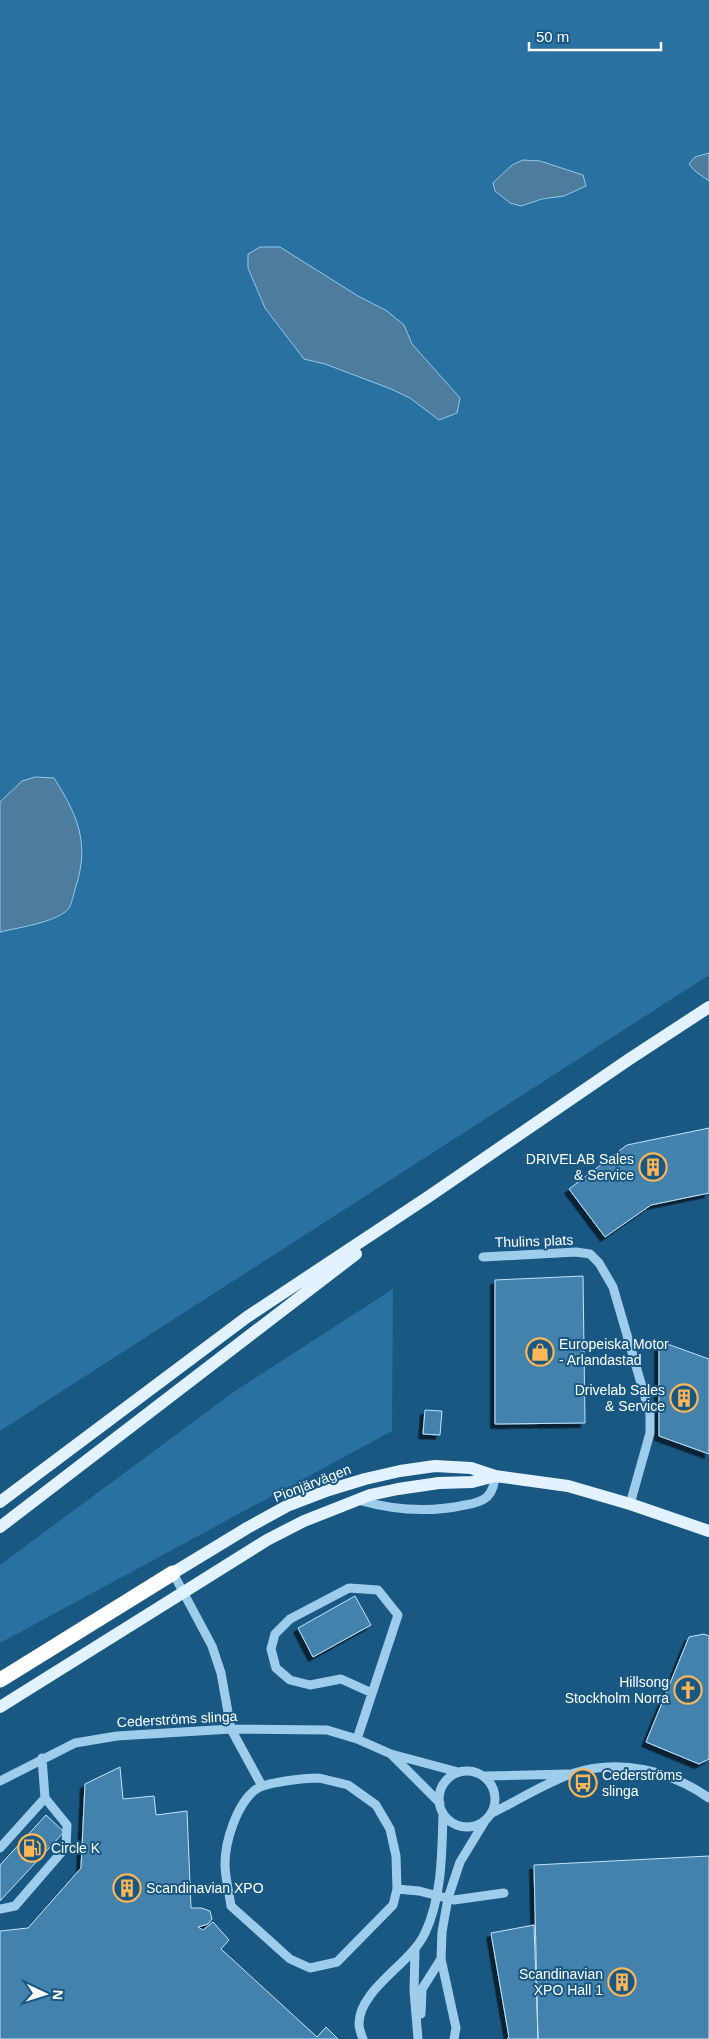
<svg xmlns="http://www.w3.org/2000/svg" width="709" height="2039" font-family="Helvetica,sans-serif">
<defs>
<filter id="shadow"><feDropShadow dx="-4.5" dy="4.5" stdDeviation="0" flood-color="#0009"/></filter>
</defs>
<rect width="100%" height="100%" fill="#195883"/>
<!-- green -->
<path fill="#2871a1" d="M 0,0 L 709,0 L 709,975 L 0,1431 Z
M 393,1289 L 392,1431 L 0,1643 L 0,1565 L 235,1391 Z"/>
<!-- water -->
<path fill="#4e7c9c" stroke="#90caee" d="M 709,153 L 709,181 L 695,171 L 689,164 L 695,157 Z
M 523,160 L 540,161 L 583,175 L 586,186 L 564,196 L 542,199 L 521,206 L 510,203 L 495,191 L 493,183 L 512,165 Z
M 260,247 L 280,247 L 358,296 L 387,311 L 404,325 L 412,344 L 460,398 L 457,413 L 439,420 L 410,398 L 391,389 L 325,364 L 304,359 L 265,308 L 248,268 L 248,254 Z
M 35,777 L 54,778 C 77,814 90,843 76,886 C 74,892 72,903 69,908 C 59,922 16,928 0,932 L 0,802 L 22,781 Z"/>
<!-- building -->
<path fill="#4282ad" stroke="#c3e3f9" filter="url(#shadow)" d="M 709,1128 L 709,1193 L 651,1205 L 605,1237 L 569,1189 L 627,1145 Z
M 583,1276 L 585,1423 L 495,1424 L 495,1280 Z
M 659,1341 L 709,1359 L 709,1454 L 659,1436 Z
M 425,1410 L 442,1411 L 440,1435 L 423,1434 Z
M 355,1596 L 371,1625 L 313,1657 L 298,1628 Z
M 704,1634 L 709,1636 L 709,1759 L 699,1764 L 646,1742 L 689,1637 Z
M 120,1767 L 123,1799 L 154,1796 L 156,1815 L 187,1811 L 191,1908 L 201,1908 L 210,1911 L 212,1919 L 208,1924 L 198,1927 L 203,1930 L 213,1922 L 229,1940 L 221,1949 L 317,2037 L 326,2027 L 338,2039 L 0,2039 L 0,1931 L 28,1928 L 81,1868 L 85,1784 Z
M 46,1815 L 64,1832 L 0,1901 L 0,1865 Z
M 709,1856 L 709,2039 L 538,2039 L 534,1865 Z
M 534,1925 L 538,2039 L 507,2039 L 509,2037 L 491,1933 Z"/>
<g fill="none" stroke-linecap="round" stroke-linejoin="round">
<!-- minor -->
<path stroke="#9ecdec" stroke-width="9" d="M 483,1257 L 576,1252 L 590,1254 L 599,1263 L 613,1287 L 650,1414 L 650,1433 L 630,1504
M 358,1500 C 393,1510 429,1513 465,1505 C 472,1504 482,1501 487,1497 C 493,1491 494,1484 495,1476
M 173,1573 L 212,1646 L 221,1673 L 231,1729 L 262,1786
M 357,1739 L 398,1615 L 378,1590 L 349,1588 L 290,1619 L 275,1634 L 271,1649 L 276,1668 L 290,1680 L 310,1685 L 341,1679 L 372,1693
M 391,1754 L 440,1803
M439 1799a28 28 0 1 1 56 0a28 28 0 1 1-56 0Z
M 484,1776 L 568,1774
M 319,1778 L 348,1785 L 376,1805 L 390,1829 L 396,1856 L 397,1889 L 393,1905 L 337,1962 L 310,1968 L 290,1959 L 231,1906 C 229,1892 225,1877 225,1864 C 225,1841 237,1804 255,1790 C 265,1782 305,1778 319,1778 Z
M 0,1781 L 75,1743 L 117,1736 L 231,1729 L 327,1730 L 357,1739 L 391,1754 L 458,1772
M 492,1813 C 517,1801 545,1783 571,1774 C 619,1758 669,1770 709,1798
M 0,1848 L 45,1798
M 397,1889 L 419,1891 L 454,1900 L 504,1893
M 0,1909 L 15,1906 L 66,1847 L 67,1825 L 45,1798 L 42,1758
M 415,1950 L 414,1991 L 418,2039
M 421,2014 L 422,1989 L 441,1959
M 363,2039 C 361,2034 359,2029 359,2024 C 359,1989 411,1964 425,1933 C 442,1897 442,1853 443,1813
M 454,2039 L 456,2028 L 441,1959 L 442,1932 L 448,1898 L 460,1862 L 485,1821"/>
<!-- major -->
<path stroke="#e2f2ff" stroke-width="12" d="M 0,1502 L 247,1317 L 428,1197 L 628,1060 L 709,1007
M 0,1527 L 356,1254
M 173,1573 L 247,1528 L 287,1506 L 329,1490 L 365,1479 L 400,1471 L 435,1466 L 471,1468 L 495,1476 L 568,1486 L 630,1504 L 709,1531
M 0,1707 L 267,1540 L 304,1521 L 370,1495 L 398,1489 L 439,1483 L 472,1482 L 495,1476"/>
<!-- highway -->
<path stroke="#fff" stroke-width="15" d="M 0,1680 L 173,1573"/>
</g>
<!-- icons -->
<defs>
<g id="building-ring" transform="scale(1.4375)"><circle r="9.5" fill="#195883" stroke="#ffb659" stroke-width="1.5"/><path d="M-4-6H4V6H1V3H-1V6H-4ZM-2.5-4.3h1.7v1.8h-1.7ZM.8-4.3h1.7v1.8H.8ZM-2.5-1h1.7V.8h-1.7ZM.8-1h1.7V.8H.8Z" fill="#ffb659"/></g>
<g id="shop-ring" transform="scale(1.4375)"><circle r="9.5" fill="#195883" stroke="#ffb659" stroke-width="1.5"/><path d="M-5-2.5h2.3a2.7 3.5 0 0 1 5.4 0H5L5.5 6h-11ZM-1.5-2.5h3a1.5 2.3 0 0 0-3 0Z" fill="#ffb659"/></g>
<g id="church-ring" transform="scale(1.4375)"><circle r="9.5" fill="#195883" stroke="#ffb659" stroke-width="1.5"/><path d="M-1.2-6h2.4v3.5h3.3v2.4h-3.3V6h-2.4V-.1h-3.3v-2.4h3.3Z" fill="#ffb659"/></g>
<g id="bus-ring" transform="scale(1.4375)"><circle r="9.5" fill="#195883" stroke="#ffb659" stroke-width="1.5"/><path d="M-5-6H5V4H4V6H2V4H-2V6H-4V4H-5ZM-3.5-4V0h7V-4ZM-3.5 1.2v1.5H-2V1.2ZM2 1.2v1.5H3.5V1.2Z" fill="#ffb659"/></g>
<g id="fuel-ring" transform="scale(1.4375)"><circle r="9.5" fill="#195883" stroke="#ffb659" stroke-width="1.5"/><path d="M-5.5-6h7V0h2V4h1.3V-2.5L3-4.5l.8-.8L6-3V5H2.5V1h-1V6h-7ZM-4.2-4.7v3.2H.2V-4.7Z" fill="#ffb659"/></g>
</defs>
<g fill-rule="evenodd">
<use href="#building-ring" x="653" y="1167"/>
<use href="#shop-ring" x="540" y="1352"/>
<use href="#building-ring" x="684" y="1398"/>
<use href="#church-ring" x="688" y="1690"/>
<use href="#bus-ring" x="583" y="1783"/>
<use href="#fuel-ring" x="32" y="1848"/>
<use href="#building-ring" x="127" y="1888"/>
<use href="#building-ring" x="622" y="1982"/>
</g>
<g text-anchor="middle" stroke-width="4" stroke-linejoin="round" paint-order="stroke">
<!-- poi labels -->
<g font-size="14" fill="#fff" stroke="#195883" text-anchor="end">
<text x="634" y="1164">DRIVELAB Sales<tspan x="634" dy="16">&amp; Service</tspan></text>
<text x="559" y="1349" text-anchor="start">Europeiska Motor<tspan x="559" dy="16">- Arlandastad</tspan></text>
<text x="665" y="1395">Drivelab Sales<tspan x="665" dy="16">&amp; Service</tspan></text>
<text x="669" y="1687">Hillsong<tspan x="669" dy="16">Stockholm Norra</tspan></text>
<text x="602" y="1780" text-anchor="start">Cederströms<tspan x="602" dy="16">slinga</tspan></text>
<text x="51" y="1853" text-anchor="start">Circle K</text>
<text x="146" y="1893" text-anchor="start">Scandinavian XPO</text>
<text x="603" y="1979">Scandinavian<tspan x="603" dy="16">XPO Hall 1</tspan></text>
</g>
<!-- street labels -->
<g font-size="14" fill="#fff" stroke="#195883">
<text transform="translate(534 1241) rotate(-2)" y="5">Thulins plats</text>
<text transform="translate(312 1483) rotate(-21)" y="5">Pionjärvägen</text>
<text transform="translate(177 1719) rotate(-3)" y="5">Cederströms slinga</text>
</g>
</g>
<!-- north arrow -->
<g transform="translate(45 1994) rotate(94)" stroke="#195883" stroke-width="4" paint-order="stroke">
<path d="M0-4L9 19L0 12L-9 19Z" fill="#ffffff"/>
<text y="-8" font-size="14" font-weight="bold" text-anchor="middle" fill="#ffffff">N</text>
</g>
<!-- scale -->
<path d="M529 42v8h132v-8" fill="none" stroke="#ffffff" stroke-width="2.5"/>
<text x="536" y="42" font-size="15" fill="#ffffff" stroke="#195883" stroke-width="4" paint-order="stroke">50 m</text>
</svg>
